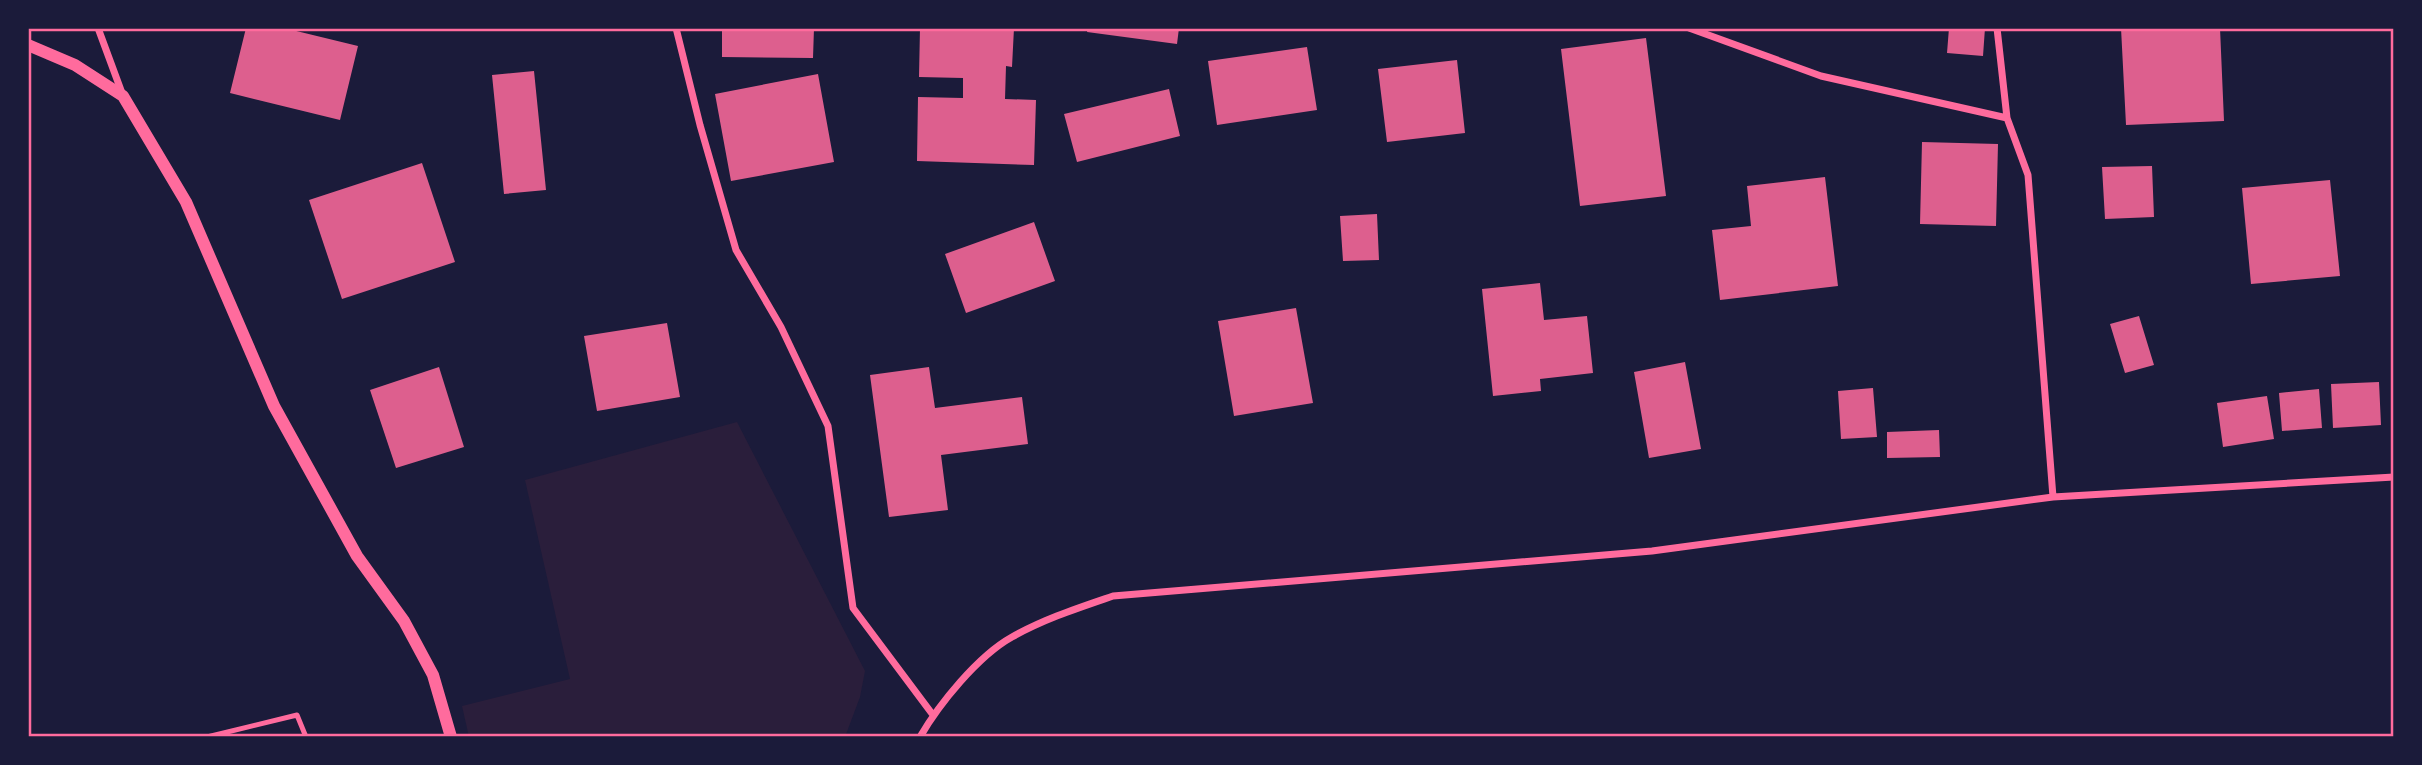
<svg xmlns="http://www.w3.org/2000/svg" width="2422" height="765" font-family="'IBM Plex Sans',sans-serif">
<rect width="100%" height="100%" fill="#1b1b3a"/>
<!-- green -->
<path fill="#2a1e3b" d="M 737,422 L 865,671 L 860,697 L 845,737 L 469,737 L 462,706 L 570,679 L 525,480 Z"/>
<!-- building -->
<path fill="#dd5f8e" d="M 246,28 L 284,28 L 358,46 L 340,120 L 230,93 Z
M 722,28 L 814,28 L 813,58 L 722,57 Z
M 920,28 L 1014,28 L 1012,67 L 1006,66 L 1005,99 L 1036,100 L 1034,165 L 917,161 L 918,97 L 963,98 L 963,78 L 919,77 Z
M 1088,28 L 1179,28 L 1177,44 L 1087,32 Z
M 1949,28 L 1985,28 L 1983,56 L 1947,53 Z
M 2121,28 L 2220,28 L 2224,121 L 2126,125 Z
M 1646,38 L 1666,196 L 1580,206 L 1561,49 Z
M 1307,47 L 1317,110 L 1217,125 L 1208,61 Z
M 1457,60 L 1465,133 L 1387,142 L 1378,69 Z
M 534,71 L 546,190 L 504,194 L 492,75 Z
M 818,74 L 834,162 L 731,181 L 715,94 Z
M 1169,89 L 1180,136 L 1077,162 L 1064,114 Z
M 1922,142 L 1998,144 L 1996,226 L 1920,224 Z
M 422,163 L 455,262 L 342,299 L 309,200 Z
M 2152,166 L 2154,217 L 2105,219 L 2102,167 Z
M 1825,177 L 1838,286 L 1720,300 L 1712,230 L 1751,226 L 1747,186 Z
M 2330,180 L 2340,276 L 2251,284 L 2242,188 Z
M 1377,214 L 1379,260 L 1343,261 L 1340,216 Z
M 1034,222 L 1055,281 L 966,313 L 945,254 Z
M 1540,283 L 1544,320 L 1587,316 L 1593,373 L 1540,379 L 1541,391 L 1493,396 L 1482,289 Z
M 1296,308 L 1313,403 L 1234,416 L 1218,321 Z
M 2139,316 L 2154,365 L 2125,373 L 2110,324 Z
M 667,323 L 680,397 L 597,411 L 584,336 Z
M 1685,362 L 1701,449 L 1649,458 L 1634,372 Z
M 439,367 L 464,447 L 396,468 L 370,390 Z
M 929,367 L 935,408 L 1022,397 L 1028,444 L 941,455 L 948,510 L 889,517 L 870,375 Z
M 2379,382 L 2381,425 L 2333,428 L 2331,384 Z
M 1873,388 L 1877,437 L 1841,439 L 1838,391 Z
M 2319,389 L 2322,428 L 2282,431 L 2279,393 Z
M 2267,396 L 2274,439 L 2223,447 L 2217,403 Z
M 1939,430 L 1940,457 L 1887,458 L 1887,432 Z"/>
<g fill="none" stroke-linecap="round" stroke-linejoin="round">
<!-- service -->
<path stroke="#ff6b9d" stroke-width="5" d="M 207,737 L 297,715 L 306,737"/>
<!-- minor -->
<path stroke="#ff6b9d" stroke-width="7" d="M 98,28 L 122,93
M 676,28 L 700,125 L 736,250 L 781,327 L 828,426 L 853,608 L 933,715
M 1689,28 L 1821,76 L 2007,118
M 1997,28 L 2007,118 L 2028,175 L 2053,497
M 920,737 C 939,704 978,656 1012,637 C 1044,619 1078,608 1113,596 L 1652,551 L 2053,497 L 2394,477"/>
<!-- tertiary -->
<path stroke="#ff6b9d" stroke-width="12" d="M 28,45 L 75,65 L 123,96 L 186,202 L 274,406 L 357,556 L 404,621 L 433,675 L 451,737"/>
</g>
<!-- border -->
<rect width="2422" height="765" fill="none" stroke="#1b1b3a" stroke-width="60"/>
<rect x="30" y="30" width="2362" height="705" fill="none" stroke="#ff6b9d" stroke-width="2.5"/>
</svg>
